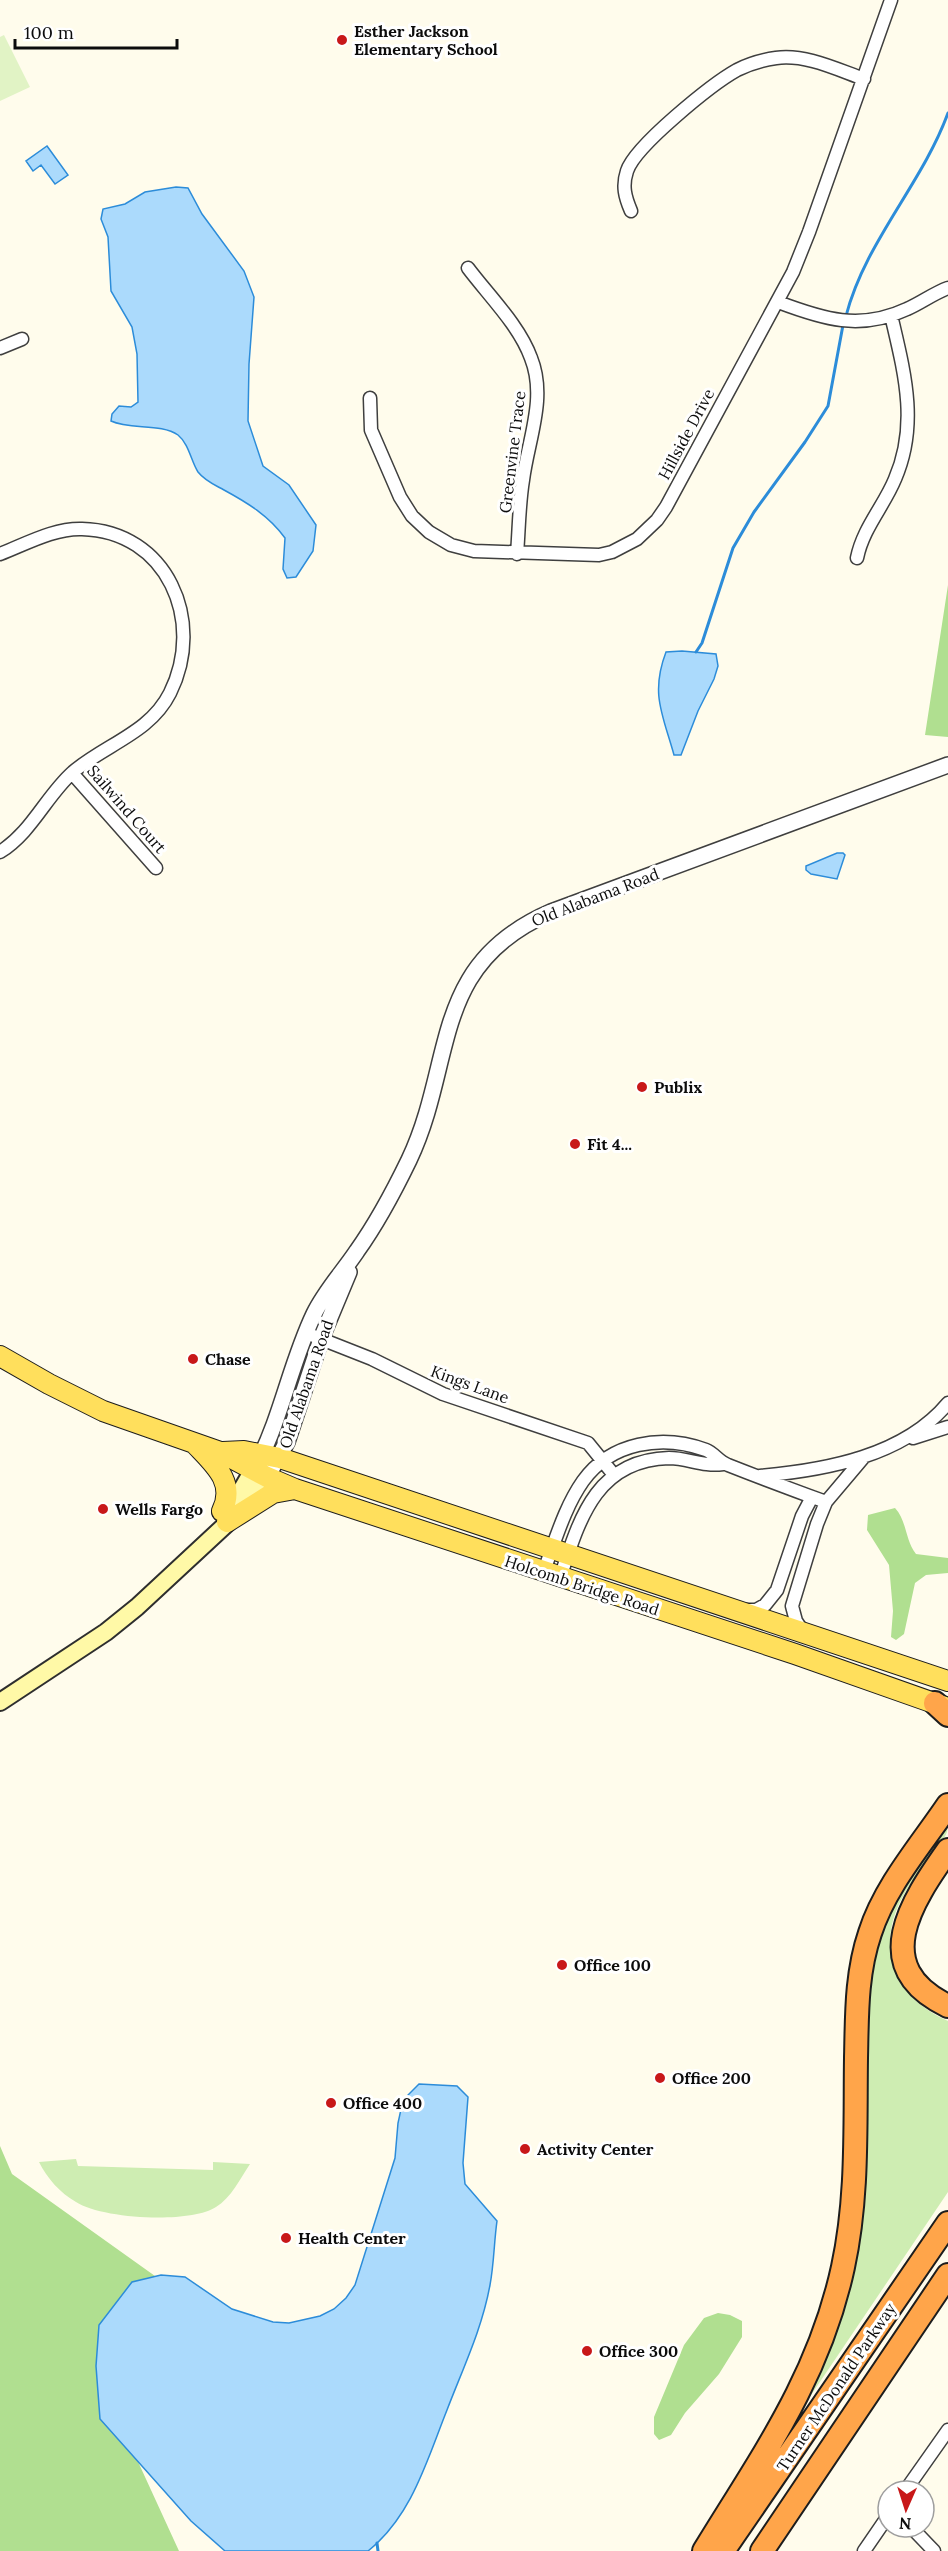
<svg xmlns="http://www.w3.org/2000/svg" width="948" height="2551" font-family="Lora,serif">
<rect width="100%" height="100%" fill="#fffcec"/>
<!-- green -->
<path fill="#ceedb2" d="M 948,1814 C 948,1820 948,1828 947,1832 C 944,1840 936,1848 931,1855 C 906,1888 879,1924 895,1968 C 905,1995 922,2009 948,2021 L 948,2192 L 805,2404 L 801,2401 L 837,2309 L 863,1978 L 878,1925 Z
M 76,2159 L 78,2166 L 213,2170 L 213,2162 L 250,2164 C 240,2179 231,2198 216,2207 C 190,2224 102,2219 76,2202 C 60,2193 47,2178 39,2162 Z"/>
<!-- forest -->
<path fill="#b0df90" d="M 948,585 L 948,737 L 925,735 Z
M 895,1508 C 907,1521 905,1540 916,1554 L 948,1558 L 948,1573 L 926,1575 L 915,1583 L 904,1634 L 896,1640 L 891,1637 L 893,1611 L 889,1565 L 867,1530 L 868,1515 Z
M 0,2146 L 12,2174 L 162,2281 L 112,2405 L 179,2551 L 0,2551 Z
M 718,2313 L 730,2315 L 742,2321 L 742,2337 L 719,2374 L 685,2413 L 671,2435 L 659,2440 L 654,2434 L 654,2417 L 684,2345 L 704,2318 Z"/>
<!-- pitch -->
<path fill="#e1f3c5" d="M 4,35 L 30,87 L 0,101 L 0,37 Z"/>
<!-- water -->
<path fill="#abdafc" stroke="#2c8cd9" stroke-width="1.5" d="M 47,146 L 68,175 L 55,184 L 41,165 L 33,171 L 26,161 Z
M 176,187 L 188,188 L 202,214 L 244,271 L 254,297 L 249,364 L 248,421 L 263,466 L 289,485 L 316,525 L 313,551 L 296,577 L 287,578 L 283,569 L 285,538 C 269,516 248,503 224,490 C 215,485 205,481 198,472 C 191,461 189,444 178,435 C 161,423 130,430 111,421 L 112,414 L 119,406 L 131,407 L 138,402 L 137,354 L 132,327 L 111,291 L 108,237 L 101,219 L 103,209 L 125,204 L 145,192 Z
M 682,651 L 716,654 L 718,666 L 714,679 L 698,711 L 681,755 L 674,755 C 663,715 650,694 666,652 Z
M 837,853 L 843,853 L 845,855 L 837,879 L 811,874 L 806,870 L 806,866 Z
M 419,2084 L 457,2086 L 468,2097 L 463,2163 L 465,2184 L 497,2221 C 494,2242 494,2264 490,2285 C 482,2329 463,2368 447,2410 C 427,2460 412,2516 368,2551 L 225,2551 L 191,2521 L 100,2419 L 96,2366 L 99,2325 L 132,2282 L 161,2275 L 185,2277 L 232,2309 L 273,2322 L 289,2323 L 320,2316 L 334,2309 L 346,2298 L 355,2285 L 395,2158 L 398,2123 L 403,2100 Z"/>
<g fill="none" stroke-linecap="round" stroke-linejoin="round">
<!-- stream -->
<path stroke="#2c8cd9" stroke-width="3" d="M 846,316 C 865,242 922,184 948,113
M 696,652 L 702,643 L 733,548 L 754,512 L 805,442 L 828,406 L 843,325
M 377,2543 L 378,2551"/>
<!-- minor casing -->
<g stroke="#3f3f3f" stroke-width="15">
<path id="minor" d="M 631,211 C 625,197 622,186 627,171 C 635,146 712,84 737,70 C 749,64 762,60 776,58 C 806,54 836,69 864,79
M 468,268 C 489,296 519,325 531,358 C 547,398 528,440 523,480 C 519,504 519,529 517,554
M 778,302 C 823,319 860,331 907,309 C 921,303 934,293 948,288
M 0,348 L 22,339
M 370,398 L 371,430 L 400,497 L 412,516 L 429,532 L 451,545 L 474,551 L 599,555 L 612,552 L 637,539 L 657,520 L 666,507 L 793,272 L 809,232 L 891,0
M 0,554 C 26,544 54,528 82,529 C 167,531 206,621 170,693 C 150,733 106,744 73,772 C 46,796 32,832 0,852
M 857,558 C 863,528 884,506 895,479 C 919,424 904,371 891,315
M 72,773 L 156,868
M 306,1333 L 372,1359 L 443,1394 L 588,1443 L 614,1475
M 913,1438 L 948,1427
M 760,1476 C 826,1470 904,1456 948,1403
M 543,1573 C 555,1542 564,1508 583,1481 C 611,1442 662,1434 706,1450 C 714,1453 719,1462 728,1465 C 761,1478 793,1490 826,1502
M 560,1578 C 579,1521 595,1460 669,1458 C 688,1458 703,1467 723,1464
M 745,1610 L 756,1610 L 765,1605 L 777,1590 L 802,1516 L 812,1497
M 804,1633 L 796,1621 L 792,1606 L 817,1524 L 826,1502 L 864,1457
M 905,2491 L 948,2430
M 911,2527 L 934,2551
M 864,2551 L 888,2516"/>
</g>
<!-- tertiary casing -->
<g stroke="#3f3f3f" stroke-width="18">
<path id="tertiary" d="M 258,1462 C 282,1415 291,1362 314,1314 C 325,1291 343,1272 357,1251 C 377,1223 394,1191 409,1160 C 456,1061 429,965 551,912 L 948,765
M 267,1477 L 287,1442 L 321,1339 L 349,1272"/>
</g>
<!-- secondary casing -->
<g stroke="#2e2e2e" stroke-width="20">
<path id="secondary" d="M 221,1512 L 242,1489 L 253,1470
M 0,1702 L 106,1632 L 137,1607 L 248,1504 L 267,1477"/>
</g>
<!-- primary casing -->
<g stroke="#1d1d1d" stroke-width="22">
<path id="primary" d="M 0,1356 L 49,1384 L 103,1411 L 220,1452 L 267,1477 L 295,1489 L 795,1654 L 948,1708
M 196,1445 C 215,1465 236,1483 222,1511
M 223,1452 L 244,1451 L 280,1458 L 948,1681
M 227,1522 L 273,1493 L 295,1489"/>
</g>
<!-- motorway casing -->
<g stroke="#1d1d1d" stroke-width="26">
<path id="motorway" d="M 935,1703 L 948,1715
M 948,1850 C 912,1901 867,1967 948,2006
M 704,2551 C 762,2456 819,2378 843,2267 C 858,2198 855,2128 856,2058 C 857,2016 856,1974 870,1933 C 885,1886 921,1845 948,1805
M 723,2551 L 948,2223
M 762,2551 L 948,2275"/>
</g>
<!-- minor -->
<use href="#minor" stroke="#fff" stroke-width="12"/>
<!-- tertiary -->
<use href="#tertiary" stroke="#fff" stroke-width="15"/>
<!-- secondary -->
<use href="#secondary" stroke="#fff9a7" stroke-width="16"/>
<!-- primary -->
<use href="#primary" stroke="#ffdf5c" stroke-width="20"/>
<!-- motorway -->
<use href="#motorway" stroke="#ffa54a" stroke-width="22"/>
</g>
<!-- markers -->
<g fill="#c81819" stroke="#fff" stroke-width="2">
<circle cx="342" cy="40" r="6"/>
<circle cx="642" cy="1087" r="6"/>
<circle cx="575" cy="1144" r="6"/>
<circle cx="193" cy="1359" r="6"/>
<circle cx="103" cy="1509" r="6"/>
<circle cx="562" cy="1965" r="6"/>
<circle cx="660" cy="2078" r="6"/>
<circle cx="331" cy="2103" r="6"/>
<circle cx="525" cy="2149" r="6"/>
<circle cx="286" cy="2238" r="6"/>
<circle cx="587" cy="2351" r="6"/>
</g>
<g text-anchor="middle" stroke-width="6" stroke-linejoin="round" paint-order="stroke">
<!-- poi labels -->
<g font-size="16" font-weight="bold" fill="#0c0c0c" stroke="#fff" text-anchor="start">
<text x="354" y="37">Esther Jackson<tspan x="354" dy="18">Elementary School</tspan></text>
<text x="654" y="1093">Publix</text>
<text x="587" y="1150">Fit 4...</text>
<text x="205" y="1365">Chase</text>
<text x="115" y="1515">Wells Fargo</text>
<text x="574" y="1971">Office 100</text>
<text x="672" y="2084">Office 200</text>
<text x="343" y="2109">Office 400</text>
<text x="537" y="2155">Activity Center</text>
<text x="298" y="2244">Health Center</text>
<text x="599" y="2357">Office 300</text>
</g>
<!-- street labels -->
<g font-size="16" fill="#0c0c0c" stroke="#fff">
<text transform="translate(686 434) rotate(-62)" y="6">Hillside Drive</text>
<text transform="translate(512 452) rotate(-83)" y="6">Greenvine Trace</text>
<text transform="translate(127 809) rotate(49)" y="6">Sailwind Court</text>
<text transform="translate(595 897) rotate(-21)" y="6">Old Alabama Road</text>
<text transform="translate(306 1384) rotate(-71)" y="6">Old Alabama Road</text>
<text transform="translate(470 1384) rotate(20)" y="6">Kings Lane</text>
<text transform="translate(582 1585) rotate(18)" y="6">Holcomb Bridge Road</text>
<text transform="translate(836 2387) rotate(-56)" y="6">Turner McDonald Parkway</text>
</g>
</g>
<!-- north arrow -->
<g transform="translate(906 2509) rotate(183)"><circle r="28" fill="#ffffff" stroke="#9e9e9e" stroke-width="1.5"/>
<path d="M0-4.5L10 22L0 15L-10 22Z" fill="#c81819"/>
<text y="-9" font-size="16" font-weight="bold" text-anchor="middle" fill="#0c0c0c">N</text>
</g>
<!-- scale -->
<path d="M15 39v9h162v-9" fill="none" stroke="#0c0c0c" stroke-width="3"/>
<text x="24" y="39" font-size="18" fill="#0c0c0c" stroke="#ffffff" stroke-width="4.5" paint-order="stroke">100 m</text>
</svg>
